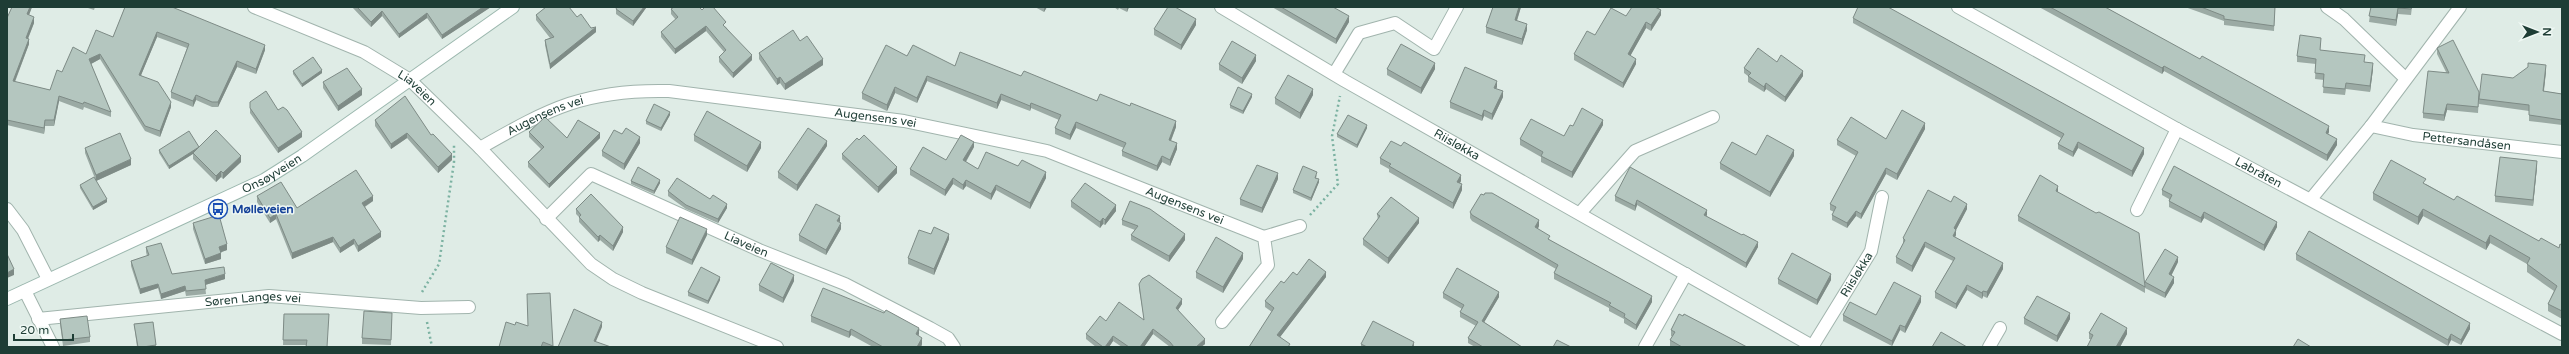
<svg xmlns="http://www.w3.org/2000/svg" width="2569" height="354" font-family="'Varela Round',sans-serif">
<rect width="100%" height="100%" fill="#dfece6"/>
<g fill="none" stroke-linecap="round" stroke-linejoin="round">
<!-- street casing -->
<g stroke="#a1b4ad" stroke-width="14">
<g id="street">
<path id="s1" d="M 254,7 L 364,52 L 410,80 L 480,148 L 591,264 L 613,279 L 642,293 L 777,347"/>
<path id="s2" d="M 1221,7 L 1345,81 L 1814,347"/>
<path id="s3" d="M 1958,7 L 2177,129 L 2562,334"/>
<path d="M 2327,7 L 2344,19 L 2405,78"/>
<path d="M 1334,74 L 1359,33 L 1395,23 L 1434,49 L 1457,7"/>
<path id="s4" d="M 2371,126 L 2413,135 L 2562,152"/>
<path id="s5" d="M 480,148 C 550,108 586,89 669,91 L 904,121 L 1047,151 L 1264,237 L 1268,265 L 1222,322"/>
<path d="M 2311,199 L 2371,126 L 2460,7"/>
<path d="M 7,209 L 23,230 L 48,279"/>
<path d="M 2137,210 L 2177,129"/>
<path d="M 1580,213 L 1635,151 L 1713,117"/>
<path id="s6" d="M 546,219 L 591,174 L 759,250 L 845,284 L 930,328 L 948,338 L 954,347"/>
<path d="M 1264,237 L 1300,226"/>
<path d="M 25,291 L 53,347"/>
<path id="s7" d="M 38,319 L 269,296 L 421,308 L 469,307"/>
<path d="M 1645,347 L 1686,274"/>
<path id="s8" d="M 1812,347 L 1871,251 L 1882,197"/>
<path d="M 1989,347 L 2000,328"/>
</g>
</g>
<!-- secondary casing -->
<g stroke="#9cb8af" stroke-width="14">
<g id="secondary">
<path id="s9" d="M 7,299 L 264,180 L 302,156 L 513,7"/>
</g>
</g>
<!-- path -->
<path stroke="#7cb2a2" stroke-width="2.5" stroke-dasharray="2 3" stroke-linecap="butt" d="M 1310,215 L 1338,184 L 1332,136 L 1340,96
M 422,292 L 439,264 L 454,162 L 454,145
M 427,322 L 432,347"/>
<!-- street -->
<use href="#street" stroke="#fff" stroke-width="12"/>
<!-- secondary -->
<use href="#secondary" stroke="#fff" stroke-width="12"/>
</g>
<!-- wall -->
<path fill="#9baaa4" d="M 12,7 L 32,7 L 29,15 L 34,23 L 28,39 L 29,44 L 15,82 L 50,90 L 62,72 L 86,54 L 113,37 L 125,7 L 265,50 L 256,74 L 237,67 L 218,107 L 212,107 L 196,100 L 193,107 L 171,98 L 171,92 L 187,48 L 157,37 L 141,75 L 171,107 L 160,137 L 145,131 L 100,59 L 91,64 L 111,112 L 111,117 L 84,107 L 83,110 L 59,101 L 54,126 L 45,126 L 44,134 L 7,125 L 7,18 Z
M 85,7 L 95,7 L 94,10 Z
M 352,7 L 491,7 L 442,39 L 427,18 L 399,38 L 382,16 L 371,27 Z
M 646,7 L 646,8 L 633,26 L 616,14 L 616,9 Z
M 1035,7 L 1047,7 L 1044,12 Z
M 1114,7 L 1129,7 L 1127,12 L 1119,8 L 1118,10 Z
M 1272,7 L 1333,7 L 1349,22 L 1336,44 Z
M 1493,7 L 1521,7 L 1517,21 L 1527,30 L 1522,45 L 1486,33 L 1486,27 Z
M 2039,7 L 2105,7 L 2329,132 L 2328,134 L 2337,145 L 2327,161 L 2164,71 L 2162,74 Z
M 2185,7 L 2275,7 L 2274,31 L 2224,25 L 2224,21 Z
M 2371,7 L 2412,7 L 2411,15 L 2398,14 L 2396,26 L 2369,22 Z
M 671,9 L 702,10 L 726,27 L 752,60 L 733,78 L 719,62 L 719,57 L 724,52 L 706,31 L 675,54 L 661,37 L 661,32 L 676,20 L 671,14 Z
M 536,15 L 577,17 L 596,32 L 550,69 L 545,45 L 545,40 L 550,38 L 536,20 Z
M 1661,15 L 1651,31 L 1646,28 L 1630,56 L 1636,64 L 1623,88 L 1574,60 L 1574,54 L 1595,35 L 1626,16 Z
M 1853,18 L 2144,154 L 2132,177 L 2078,148 L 2073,157 L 2058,149 L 2058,144 L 2061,138 L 1853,23 Z
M 1196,25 L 1181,50 L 1154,35 L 1154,29 Z
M 800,41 L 823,65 L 785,90 L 780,83 L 777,85 L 759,59 L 759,53 Z
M 2321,43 L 2320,50 L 2365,62 L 2373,69 L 2370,92 L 2346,89 L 2345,95 L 2323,93 L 2324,80 L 2315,79 L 2316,64 L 2297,62 L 2297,56 Z
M 2437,48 L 2479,97 L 2478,113 L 2447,110 L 2444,121 L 2423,118 L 2423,113 L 2446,72 L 2437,54 Z
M 907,56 L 955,66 L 1021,76 L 1176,127 L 1171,141 L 1177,149 L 1170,166 L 1162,162 L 1157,171 L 1122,156 L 1122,151 L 1124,148 L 1076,128 L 1070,140 L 1055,134 L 1055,128 L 1059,120 L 1031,108 L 1030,111 L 1001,100 L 997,109 L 927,81 L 917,103 L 895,93 L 887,111 L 862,99 L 862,93 Z
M 1256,61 L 1242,84 L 1219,70 L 1219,64 Z
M 1777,62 L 1803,76 L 1785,102 L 1766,89 L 1764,92 L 1748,82 L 1748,76 L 1744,73 L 1744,68 Z
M 1387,69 L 1435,69 L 1421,94 L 1387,75 Z
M 293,71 L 322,73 L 302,87 L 293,74 Z
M 2546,71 L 2544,91 L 2562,94 L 2562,125 L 2529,121 L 2529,111 L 2479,104 L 2479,99 L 2513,78 Z
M 323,82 L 362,95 L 338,111 L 323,88 Z
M 1497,87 L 1496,89 L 1503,97 L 1492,120 L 1484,116 L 1482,121 L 1450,108 L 1450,102 Z
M 1313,95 L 1300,119 L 1275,104 L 1275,98 Z
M 1252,97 L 1243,114 L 1230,108 L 1230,105 Z
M 250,102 L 278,110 L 302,137 L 278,153 L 250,113 Z
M 670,115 L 661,131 L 646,124 L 646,121 Z
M 375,120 L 431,135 L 452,160 L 438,173 L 407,138 L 391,149 L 375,126 Z
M 1603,125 L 1572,178 L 1541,162 L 1541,157 L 1520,145 L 1520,139 L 1564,136 L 1573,126 Z
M 1367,128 L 1357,148 L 1337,137 L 1337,134 Z
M 1925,129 L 1897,180 L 1886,174 L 1861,219 L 1856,216 L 1847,228 L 1832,220 L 1832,215 L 1834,212 L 1830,210 L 1830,204 L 1856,156 L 1837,145 L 1837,140 L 1886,139 Z
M 529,132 L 567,138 L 600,138 L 549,188 L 528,167 L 528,162 L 541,149 L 529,137 Z
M 622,134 L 640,143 L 624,170 L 602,156 L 602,151 Z
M 694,135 L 761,148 L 747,172 L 694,141 Z
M 859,140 L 897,173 L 878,193 L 842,159 L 842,154 Z
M 827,146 L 797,191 L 778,178 L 778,172 Z
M 199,147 L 241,162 L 223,179 L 221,177 L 216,182 L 193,159 L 193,154 L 169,169 L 159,153 L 159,150 Z
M 974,147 L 966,162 L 978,169 L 1046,178 L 1030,209 L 996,190 L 991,200 L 966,186 L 963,190 L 953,184 L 945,196 L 910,175 L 910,169 L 946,160 Z
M 85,148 L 131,165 L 96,181 L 85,153 Z
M 1756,155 L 1794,156 L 1770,197 L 1720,169 L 1720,163 Z
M 1380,158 L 1461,181 L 1460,183 L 1462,190 L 1453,209 L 1389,172 L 1389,169 L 1380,164 Z
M 2537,167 L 2533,206 L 2495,202 L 2495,196 Z
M 1317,175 L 1316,178 L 1319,182 L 1311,201 L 1293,193 L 1293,190 Z
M 1278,179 L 1262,213 L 1240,205 L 1240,199 Z
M 631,181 L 660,183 L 654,194 L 631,184 Z
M 2426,184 L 2454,200 L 2539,241 L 2559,248 L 2562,245 L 2562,319 L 2548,311 L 2548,304 L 2554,291 L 2527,272 L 2527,264 L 2490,243 L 2486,250 L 2423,216 L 2418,225 L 2373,200 L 2373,193 Z
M 80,185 L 107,202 L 93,210 L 80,188 Z
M 2162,190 L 2277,227 L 2264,251 L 2204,218 L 2201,223 L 2169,207 L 2169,199 L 2162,195 Z
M 668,191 L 727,208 L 718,223 L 686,209 L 668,196 Z
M 2058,191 L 2058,192 L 2145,287 L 2145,293 L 2018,221 L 2018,216 Z
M 257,196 L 297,208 L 373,201 L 365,207 L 381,237 L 358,252 L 354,244 L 340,253 L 333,242 L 292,259 L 276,219 L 270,223 L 257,202 Z
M 1615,196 L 1707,215 L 1706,216 L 1758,247 L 1746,268 L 1637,205 L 1635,211 L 1615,201 Z
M 1071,201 L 1116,211 L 1105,225 L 1103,224 L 1100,228 L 1071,207 Z
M 1951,202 L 1967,209 L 1956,230 L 1956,235 L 1955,237 L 2003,269 L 1987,298 L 1983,296 L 1982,299 L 1967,290 L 1956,309 L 1935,298 L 1935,292 L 1953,261 L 1925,247 L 1912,272 L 1896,263 L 1896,257 L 1903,244 L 1903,238 Z
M 576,209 L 623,232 L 613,251 L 600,240 L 598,242 L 579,222 L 579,217 L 576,214 Z
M 1470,212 L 1539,226 L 1538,229 L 1550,240 L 1652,302 L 1636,330 L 1624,323 L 1624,319 L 1609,311 L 1609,308 L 1554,279 L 1554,273 L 1556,269 L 1472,221 L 1470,218 Z
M 1377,214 L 1419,223 L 1388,264 L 1363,245 L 1363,239 L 1378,220 Z
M 1122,220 L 1185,240 L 1169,262 L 1131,240 L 1131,235 L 1135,230 L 1122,225 Z
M 193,223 L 227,250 L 221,252 L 221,259 L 205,264 L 193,229 Z
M 841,229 L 826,255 L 799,241 L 799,235 Z
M 707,235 L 692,265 L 666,253 L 666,247 Z
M 949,239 L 934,275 L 908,264 L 908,258 Z
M 146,247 L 172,274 L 225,279 L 205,285 L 206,294 L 186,296 L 185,291 L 161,299 L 158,288 L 140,294 L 131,266 L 131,261 L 147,256 L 146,252 Z
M 2296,254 L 2470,329 L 2461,345 L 2451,340 L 2448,346 L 2296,260 Z
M 1243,259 L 1223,293 L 1196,278 L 1196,272 Z
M 2178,262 L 2171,276 L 2174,283 L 2165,298 L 2145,288 L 2145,282 Z
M 1297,275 L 1326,277 L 1280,337 L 1290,347 L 1249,347 L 1272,312 L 1265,307 L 1265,301 L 1284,283 Z
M 1778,279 L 1831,280 L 1817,305 L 1778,284 Z
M 720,280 L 708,304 L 688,296 L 688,292 Z
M 794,281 L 783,303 L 759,291 L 759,285 Z
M 1139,284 L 1182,304 L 1178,310 L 1205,344 L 1201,347 L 1170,347 L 1153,334 L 1144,347 L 1122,347 L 1113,341 L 1109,347 L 1096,347 L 1086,339 L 1086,334 L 1106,321 L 1144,319 L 1139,289 Z
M 550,293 L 553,347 L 499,347 L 515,325 L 528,326 Z
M 1443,293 L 1499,297 L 1484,322 L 1522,347 L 1475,347 L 1468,343 L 1468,338 L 1476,326 L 1460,317 L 1460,312 L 1462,309 L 1443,298 Z
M 1921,302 L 1905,333 L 1900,330 L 1892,346 L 1843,321 L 1843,315 L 1876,315 Z
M 284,314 L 329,314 L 306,345 L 283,345 Z
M 811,316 L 919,334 L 918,335 L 922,344 L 921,347 L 873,347 L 851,335 L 849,338 L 811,322 Z
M 2024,318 L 2070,319 L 2057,342 L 2024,324 Z
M 60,319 L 90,337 L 90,342 L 63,346 L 60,324 Z
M 392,319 L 391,345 L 362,344 L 362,338 Z
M 153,322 L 156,347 L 137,347 L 134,324 Z
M 1671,330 L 1747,347 L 1671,347 L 1670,346 L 1670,340 L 1672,336 L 1671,336 Z
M 2089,333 L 2127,334 L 2120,347 L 2087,347 L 2091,339 L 2089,339 Z
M 1361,344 L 1414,347 L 1361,347 Z"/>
<!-- shaded-wall -->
<path fill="#7e8b86" d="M 30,7 L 32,7 L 27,20 L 27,14 Z
M 483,7 L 491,7 L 442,39 L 442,35 Z
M 644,7 L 646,7 L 646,8 L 633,26 L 633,21 Z
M 1045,7 L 1047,7 L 1044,12 L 1044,9 Z
M 1127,7 L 1129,7 L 1127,12 Z
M 1519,7 L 1521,7 L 1515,26 L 1515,20 Z
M 2398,8 L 2398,14 L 2396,26 L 2396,20 Z
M 1661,10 L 1661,15 L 1651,31 L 1651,25 Z
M 382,11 L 382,16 L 371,27 L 371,22 Z
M 427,13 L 427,18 L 399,38 L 399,34 Z
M 1349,16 L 1349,22 L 1336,44 L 1336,39 Z
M 34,17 L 34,23 L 26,43 L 26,38 Z
M 1196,19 L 1196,25 L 1181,50 L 1181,45 Z
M 1646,22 L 1646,28 L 1628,60 L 1628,54 Z
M 1527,24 L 1527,30 L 1522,45 L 1522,39 Z
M 706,26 L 706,31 L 675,54 L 675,49 Z
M 596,27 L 596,32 L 550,69 L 550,64 Z
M 157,32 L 157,37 L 139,80 L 139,75 Z
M 29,39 L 29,44 L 13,86 L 13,81 Z
M 265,45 L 265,50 L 256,74 L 256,69 Z
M 100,54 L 100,59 L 89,65 L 89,59 Z
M 752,55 L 752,60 L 733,78 L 733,73 Z
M 1256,55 L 1256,61 L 1242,84 L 1242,78 Z
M 823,59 L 823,65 L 785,90 L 785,84 Z
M 1636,59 L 1636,64 L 1623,88 L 1623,83 Z
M 237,61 L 237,67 L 218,107 L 218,102 Z
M 1435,63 L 1435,69 L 1421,94 L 1421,88 Z
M 2373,63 L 2373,69 L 2370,92 L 2370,86 Z
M 2546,65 L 2546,71 L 2543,97 L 2543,91 Z
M 2164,66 L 2164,71 L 2162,74 L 2162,68 Z
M 322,70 L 322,73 L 302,87 L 302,84 Z
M 1803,71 L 1803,76 L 1785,102 L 1785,97 Z
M 927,76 L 927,81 L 917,103 L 917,98 Z
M 780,77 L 780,83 L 777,85 L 777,79 Z
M 1497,81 L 1497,87 L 1494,94 L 1494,88 Z
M 1766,83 L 1766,89 L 1764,92 L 1764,87 Z
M 895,87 L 895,93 L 887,111 L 887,105 Z
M 362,89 L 362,95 L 338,111 L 338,106 Z
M 1313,89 L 1313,95 L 1300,119 L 1300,113 Z
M 1503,91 L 1503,97 L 1492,120 L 1492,114 Z
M 1001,94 L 1001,100 L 997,109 L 997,103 Z
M 1252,94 L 1252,97 L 1243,114 L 1243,111 Z
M 196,95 L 196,100 L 193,107 L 193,101 Z
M 59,96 L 59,101 L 54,126 L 54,120 Z
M 171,102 L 171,107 L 160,137 L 160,131 Z
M 1031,103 L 1031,108 L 1030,111 L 1030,106 Z
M 2447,104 L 2447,110 L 2444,121 L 2444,115 Z
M 1484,110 L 1484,116 L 1482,121 L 1482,116 Z
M 670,112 L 670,115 L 661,131 L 661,128 Z
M 45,120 L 45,126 L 44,134 L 44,128 Z
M 1603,120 L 1603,125 L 1572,178 L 1572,172 Z
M 1176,121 L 1176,127 L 1169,145 L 1169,140 Z
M 1076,122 L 1076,128 L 1070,140 L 1070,135 Z
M 1925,123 L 1925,129 L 1897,180 L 1897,174 Z
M 1367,125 L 1367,128 L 1357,148 L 1357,145 Z
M 2329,126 L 2329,132 L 2326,138 L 2326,133 Z
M 302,132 L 302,137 L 278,153 L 278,148 Z
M 407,133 L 407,138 L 391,149 L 391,144 Z
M 600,133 L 600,138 L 549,188 L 549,184 Z
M 640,137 L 640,143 L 624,170 L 624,164 Z
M 2337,139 L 2337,145 L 2327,161 L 2327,155 Z
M 827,141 L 827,146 L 797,191 L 797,185 Z
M 761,142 L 761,148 L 747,172 L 747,166 Z
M 974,142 L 974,147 L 963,166 L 963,160 Z
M 2078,142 L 2078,148 L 2073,157 L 2073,152 Z
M 1177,143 L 1177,149 L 1170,166 L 1170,160 Z
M 199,147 L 199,150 L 169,169 L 169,166 Z
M 2144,148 L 2144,154 L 2132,177 L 2132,171 Z
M 1794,150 L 1794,156 L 1770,197 L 1770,192 Z
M 452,154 L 452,160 L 438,173 L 438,167 Z
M 241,156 L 241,162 L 223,179 L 223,173 Z
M 1162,156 L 1162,162 L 1157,171 L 1157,166 Z
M 131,159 L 131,165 L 96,181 L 96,175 Z
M 2537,161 L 2537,167 L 2533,206 L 2533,200 Z
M 897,167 L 897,173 L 878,193 L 878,187 Z
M 1886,168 L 1886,174 L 1861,219 L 1861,214 Z
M 221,171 L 221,177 L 216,182 L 216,176 Z
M 1046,172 L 1046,178 L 1030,209 L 1030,203 Z
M 1278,173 L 1278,179 L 1262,213 L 1262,208 Z
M 1461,175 L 1461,181 L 1457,187 L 1457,182 Z
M 953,178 L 953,184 L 945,196 L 945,190 Z
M 1319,179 L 1319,182 L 1311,201 L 1311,198 Z
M 660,180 L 660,183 L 654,194 L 654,191 Z
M 966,180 L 966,186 L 963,190 L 963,185 Z
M 1462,184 L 1462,190 L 1453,209 L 1453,203 Z
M 996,185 L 996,190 L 991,200 L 991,194 Z
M 2058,186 L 2058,191 L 2056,197 L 2056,191 Z
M 373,196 L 373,201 L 362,208 L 362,203 Z
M 107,199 L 107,202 L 93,210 L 93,207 Z
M 1637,200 L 1637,205 L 1635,211 L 1635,206 Z
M 727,204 L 727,208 L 718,223 L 718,219 Z
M 1967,204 L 1967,209 L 1956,230 L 1956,235 L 1953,241 L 1954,228 Z
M 1116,205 L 1116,211 L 1105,225 L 1105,220 Z
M 2423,209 L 2423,216 L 2418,225 L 2418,217 Z
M 1707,210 L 1707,215 L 1704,220 L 1704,215 Z
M 1856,211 L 1856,216 L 1847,228 L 1847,223 Z
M 2204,212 L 2204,218 L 2201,223 L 2201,218 Z
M 276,214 L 276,219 L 270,223 L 270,218 Z
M 840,216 L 840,222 L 837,221 Z
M 1103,218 L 1103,224 L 1100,228 L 1100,222 Z
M 1419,218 L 1419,223 L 1388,264 L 1388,258 Z
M 1539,220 L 1539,226 L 1535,233 L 1535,227 Z
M 2277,222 L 2277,227 L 2264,251 L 2264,245 Z
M 841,223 L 841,229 L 826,255 L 826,250 Z
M 623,227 L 623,232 L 613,251 L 613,246 Z
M 707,229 L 707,235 L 692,265 L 692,260 Z
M 381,232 L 381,237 L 358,252 L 358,246 Z
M 949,234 L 949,239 L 934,275 L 934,269 Z
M 1185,234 L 1185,240 L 1169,262 L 1169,256 Z
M 600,235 L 600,240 L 598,242 L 598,237 Z
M 2490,235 L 2490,243 L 2486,250 L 2486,243 Z
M 333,237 L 333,242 L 292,259 L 292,253 Z
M 354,239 L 354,244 L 340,253 L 340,248 Z
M 1758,242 L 1758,247 L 1746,268 L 1746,263 Z
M 1925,242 L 1925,247 L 1912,272 L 1912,266 Z
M 227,244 L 227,250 L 219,253 L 219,247 Z
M 221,253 L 221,259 L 205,264 L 205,259 Z
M 1243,253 L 1243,259 L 1223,293 L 1223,287 Z
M 2178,257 L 2178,262 L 2169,280 L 2169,274 Z
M 2003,263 L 2003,269 L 1987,298 L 1987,292 Z
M 14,269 L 14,275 L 7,278 L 7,273 Z
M 1326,272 L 1326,277 L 1277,341 L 1277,335 Z
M 225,274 L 225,279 L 205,285 L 205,280 Z
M 1831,274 L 1831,280 L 1817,305 L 1817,300 Z
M 794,275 L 794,281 L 783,303 L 783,298 Z
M 720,277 L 720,280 L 708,304 L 708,301 Z
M 2174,277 L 2174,283 L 2165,298 L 2165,293 Z
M 158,284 L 158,288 L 140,294 L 140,289 Z
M 1967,285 L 1967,290 L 1956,309 L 1956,304 Z
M 185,286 L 185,291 L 161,299 L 161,294 Z
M 1983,291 L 1983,296 L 1982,299 L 1982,293 Z
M 1499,292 L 1499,297 L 1482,326 L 1482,321 Z
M 1652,296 L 1652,302 L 1636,330 L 1636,325 Z
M 1921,296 L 1921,302 L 1905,333 L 1905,327 Z
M 1182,299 L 1182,304 L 1176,313 L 1176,308 Z
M 2070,313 L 2070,319 L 2057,342 L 2057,336 Z
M 602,322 L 602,327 L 594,346 L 594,341 Z
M 2470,323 L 2470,329 L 2461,345 L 2461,340 Z
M 1900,325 L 1900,330 L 1892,346 L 1892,341 Z
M 919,328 L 919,334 L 916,340 L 916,334 Z
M 2127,328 L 2127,334 L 2120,347 L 2116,347 Z
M 851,329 L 851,335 L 849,338 L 849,332 Z
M 1153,329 L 1153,334 L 1144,347 L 1140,347 Z
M 2451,334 L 2451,340 L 2448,346 L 2448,340 Z
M 1113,336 L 1113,341 L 1109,347 L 1105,347 Z
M 922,338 L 922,344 L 921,347 L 917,347 Z
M 1205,339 L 1205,344 L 1201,347 L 1196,347 Z
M 1414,342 L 1414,347 L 1412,347 Z"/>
<!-- building -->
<path fill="#b4c6bf" stroke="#7e8b86" d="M 12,7 L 30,7 L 27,14 L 34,17 L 26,38 L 29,39 L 13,81 L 50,90 L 57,70 L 62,72 L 73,47 L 86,54 L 96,30 L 113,37 L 125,7 L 172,7 L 265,45 L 256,69 L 237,61 L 218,102 L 212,102 L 196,95 L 193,101 L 171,92 L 189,44 L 157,32 L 139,75 L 158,82 L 171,102 L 160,131 L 145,126 L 100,54 L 89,59 L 111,112 L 84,102 L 83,104 L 59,96 L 54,120 L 45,120 L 44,128 L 7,120 L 7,18 Z
M 357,7 L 483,7 L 442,35 L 427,13 L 399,34 L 382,11 L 371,22 Z
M 546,7 L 569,7 L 577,17 L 581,14 L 591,28 L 596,27 L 550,64 L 545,40 L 554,37 L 536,15 Z
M 617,7 L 644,7 L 633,21 L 616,9 Z
M 674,7 L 699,7 L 702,10 L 705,7 L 713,7 L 726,22 L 723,25 L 752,55 L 733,73 L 719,57 L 726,50 L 706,26 L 675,49 L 661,32 L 678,17 L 671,9 Z
M 1168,7 L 1175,7 L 1196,19 L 1181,45 L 1154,29 Z
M 1281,7 L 1333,7 L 1349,16 L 1336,39 Z
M 1493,7 L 1519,7 L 1515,20 L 1527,24 L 1522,39 L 1486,27 Z
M 1632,7 L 1655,7 L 1661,10 L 1651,25 L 1646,22 L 1628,54 L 1636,59 L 1623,83 L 1574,54 L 1587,31 L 1595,35 L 1611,8 L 1626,16 Z
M 1858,7 L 1888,7 L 2144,148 L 2132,171 L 2078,142 L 2073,152 L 2058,144 L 2064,134 L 1853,18 Z
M 2050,7 L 2105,7 L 2200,59 L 2202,56 L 2329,126 L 2326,133 L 2337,139 L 2327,155 L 2164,66 L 2162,68 Z
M 2201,7 L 2275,7 L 2274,26 L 2224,19 L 2224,16 Z
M 2371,7 L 2412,7 L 2411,9 L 2398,8 L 2396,20 L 2369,16 Z
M 793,30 L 800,41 L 807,36 L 823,59 L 785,84 L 780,77 L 777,79 L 759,53 Z
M 2300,35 L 2321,38 L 2320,50 L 2365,55 L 2364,62 L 2373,63 L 2370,86 L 2346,83 L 2345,89 L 2323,87 L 2324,74 L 2315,73 L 2316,59 L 2297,56 Z
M 2453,40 L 2479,92 L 2478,107 L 2447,104 L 2444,115 L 2423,113 L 2428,71 L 2449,73 L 2437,48 Z
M 1232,41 L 1256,55 L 1242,78 L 1219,64 Z
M 1401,44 L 1435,63 L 1421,88 L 1387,69 Z
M 886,45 L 907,56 L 913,45 L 955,66 L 960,52 L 1021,76 L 1024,71 L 1097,101 L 1100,94 L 1130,106 L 1131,103 L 1176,121 L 1169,140 L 1177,143 L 1170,160 L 1162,156 L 1157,166 L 1122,151 L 1126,143 L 1076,122 L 1070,135 L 1055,128 L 1061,115 L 1031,103 L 1030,106 L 1001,94 L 997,103 L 927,76 L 917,98 L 895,87 L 887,105 L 862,93 Z
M 1758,48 L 1777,62 L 1781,55 L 1803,71 L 1785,97 L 1766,83 L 1764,87 L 1748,76 L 1751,73 L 1744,68 Z
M 313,57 L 322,70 L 302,84 L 293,71 Z
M 2528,63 L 2546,65 L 2543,91 L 2562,94 L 2562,120 L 2529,115 L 2529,105 L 2479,99 L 2482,74 L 2513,78 L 2528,67 Z
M 1465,67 L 1497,81 L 1494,88 L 1503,91 L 1492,114 L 1484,110 L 1482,116 L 1450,102 Z
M 347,68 L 362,89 L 338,106 L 323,82 Z
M 1288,75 L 1313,89 L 1300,113 L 1275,98 Z
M 1238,87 L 1252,94 L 1243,111 L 1230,105 Z
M 266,91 L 278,110 L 283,107 L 287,110 L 302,132 L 278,148 L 250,108 L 250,102 Z
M 405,96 L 431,135 L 433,134 L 452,154 L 438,167 L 407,133 L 391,144 L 375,120 Z
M 654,104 L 670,112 L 661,128 L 646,121 Z
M 1582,108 L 1603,120 L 1572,172 L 1541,156 L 1543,152 L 1520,139 L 1531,119 L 1564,136 L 1570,125 L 1573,126 Z
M 1902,110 L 1925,123 L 1897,174 L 1886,168 L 1861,214 L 1856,211 L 1847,223 L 1832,215 L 1836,207 L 1830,204 L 1858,152 L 1837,140 L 1851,117 L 1886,139 Z
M 707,111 L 761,142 L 747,166 L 694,135 Z
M 1348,115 L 1367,125 L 1357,145 L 1337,134 Z
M 545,117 L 567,138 L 578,120 L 600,133 L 549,184 L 528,162 L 544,147 L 529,132 Z
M 626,128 L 640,137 L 624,164 L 602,151 L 614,130 L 622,134 Z
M 808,128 L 827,141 L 797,185 L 778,172 Z
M 216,130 L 241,156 L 223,173 L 221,171 L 216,176 L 193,153 Z
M 189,131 L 199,147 L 169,166 L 159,150 Z
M 120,133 L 131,159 L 96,175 L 85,148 Z
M 864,135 L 897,167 L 878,187 L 842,154 L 857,138 L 859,140 Z
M 961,135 L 974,142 L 963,160 L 978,169 L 986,152 L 1018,166 L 1022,160 L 1046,172 L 1030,203 L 996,185 L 991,194 L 966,180 L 963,185 L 953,178 L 945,190 L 910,169 L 923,147 L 946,160 Z
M 1767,135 L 1794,150 L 1770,192 L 1720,163 L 1732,142 L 1756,155 Z
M 1391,141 L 1401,146 L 1404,142 L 1461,175 L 1457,182 L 1462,184 L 1453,203 L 1389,166 L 1391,164 L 1380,158 Z
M 2500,157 L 2537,161 L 2533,200 L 2495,196 Z
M 2391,160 L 2426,179 L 2423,183 L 2454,200 L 2457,196 L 2539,241 L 2541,238 L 2559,248 L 2560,244 L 2562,245 L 2562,311 L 2548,304 L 2557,286 L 2527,264 L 2530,258 L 2490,235 L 2486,243 L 2423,209 L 2418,217 L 2373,193 Z
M 1257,165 L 1278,173 L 1262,208 L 1240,199 Z
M 1303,166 L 1317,172 L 1315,178 L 1319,179 L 1311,198 L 1293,190 Z
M 2174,166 L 2277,222 L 2264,245 L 2204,212 L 2201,218 L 2169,201 L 2172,195 L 2162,190 Z
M 638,167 L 660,180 L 654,191 L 631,181 Z
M 1630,167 L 1707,210 L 1704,215 L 1742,235 L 1743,234 L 1758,242 L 1746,263 L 1637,200 L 1635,206 L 1615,196 Z
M 356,170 L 373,196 L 362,203 L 381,232 L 358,246 L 354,239 L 340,248 L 333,237 L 292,253 L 276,214 L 270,218 L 257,196 L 281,182 L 297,208 Z
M 2040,175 L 2058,186 L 2056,191 L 2096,213 L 2099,212 L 2139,233 L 2145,287 L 2018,216 Z
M 94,177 L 107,199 L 93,207 L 80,185 Z
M 677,178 L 710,199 L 713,195 L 727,204 L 718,219 L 686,205 L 668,191 Z
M 1085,183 L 1116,205 L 1105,220 L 1103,218 L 1100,222 L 1071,201 Z
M 1928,190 L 1951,202 L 1954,196 L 1967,204 L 1954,228 L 1956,230 L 1953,236 L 2003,263 L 1987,292 L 1983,291 L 1982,293 L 1967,285 L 1956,304 L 1935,292 L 1955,258 L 1925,242 L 1912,266 L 1896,257 L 1905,240 L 1903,238 Z
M 1485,193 L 1492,193 L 1539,220 L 1535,227 L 1550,236 L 1548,239 L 1652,296 L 1636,325 L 1624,317 L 1625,314 L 1609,305 L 1611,303 L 1554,273 L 1558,265 L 1472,215 L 1470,212 L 1481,194 L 1484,195 Z
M 591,194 L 623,227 L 613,246 L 600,235 L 598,237 L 579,217 L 581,215 L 576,209 Z
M 1391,197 L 1419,218 L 1388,258 L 1363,239 L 1380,216 L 1377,214 Z
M 1130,201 L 1150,209 L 1185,234 L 1169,256 L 1131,235 L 1138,226 L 1122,220 Z
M 816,204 L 840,216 L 837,221 L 841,223 L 826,250 L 799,235 Z
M 219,215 L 227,244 L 219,247 L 221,253 L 205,259 L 193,223 Z
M 680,217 L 707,229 L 692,260 L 666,247 Z
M 934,227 L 949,234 L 934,269 L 908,258 L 919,230 L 931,234 Z
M 2309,231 L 2470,323 L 2461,340 L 2451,334 L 2448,340 L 2296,254 Z
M 1216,237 L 1243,253 L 1223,287 L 1196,272 Z
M 161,243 L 172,274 L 224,267 L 225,274 L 205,280 L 206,289 L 186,291 L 185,286 L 161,294 L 158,284 L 140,289 L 131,261 L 149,255 L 146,247 Z
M 2165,249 L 2178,257 L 2169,274 L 2174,277 L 2165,293 L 2145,282 Z
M 1792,253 L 1831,274 L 1817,300 L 1778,279 Z
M 7,254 L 14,269 L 7,273 Z
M 1309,259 L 1326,272 L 1277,335 L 1290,344 L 1288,347 L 1249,347 L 1274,308 L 1265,301 L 1281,281 L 1284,283 L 1293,272 L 1297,275 Z
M 771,263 L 794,275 L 783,298 L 759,285 Z
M 701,267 L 720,277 L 708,301 L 688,292 Z
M 1457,268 L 1499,292 L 1482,321 L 1522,347 L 1483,347 L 1468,338 L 1478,322 L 1460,312 L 1464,305 L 1443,293 Z
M 1149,275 L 1182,299 L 1176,308 L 1205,339 L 1196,347 L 1174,347 L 1170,342 L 1153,329 L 1140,347 L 1129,347 L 1113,336 L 1105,347 L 1103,347 L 1086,334 L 1100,316 L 1106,321 L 1119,302 L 1144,320 L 1139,284 L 1142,279 Z
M 1894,282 L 1921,296 L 1905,327 L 1900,325 L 1892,341 L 1843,315 L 1850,302 L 1876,315 Z
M 823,288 L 884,313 L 886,310 L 919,328 L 916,334 L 922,338 L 917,347 L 883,347 L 851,329 L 849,332 L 811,316 Z
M 550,293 L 553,346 L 543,342 L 541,347 L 499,347 L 506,322 L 515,325 L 516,322 L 528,326 L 527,294 Z
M 2037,296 L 2070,313 L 2057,336 L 2024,318 Z
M 574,309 L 602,322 L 594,341 L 611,347 L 558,347 Z
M 364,311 L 392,313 L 391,340 L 362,338 Z
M 2101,313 L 2127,328 L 2116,347 L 2087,347 L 2093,335 L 2089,333 Z
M 284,314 L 329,314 L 327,347 L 306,347 L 307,340 L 283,340 Z
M 1679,314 L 1683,316 L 1684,314 L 1747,347 L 1682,347 L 1670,340 L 1675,332 L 1671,330 Z
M 87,316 L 90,337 L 63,340 L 60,319 Z
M 1373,321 L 1414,342 L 1412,347 L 1367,347 L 1361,344 Z
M 153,322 L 156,345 L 143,347 L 138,347 L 134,324 Z
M 1941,332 L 1967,347 L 1932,347 Z
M 2298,339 L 2311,347 L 2293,347 Z
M 1557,340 L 1571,347 L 1553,347 Z"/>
<!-- icons -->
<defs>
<g id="bus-ring" transform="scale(1)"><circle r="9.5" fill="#eff8f4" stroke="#1a4fb4" stroke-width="1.5"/><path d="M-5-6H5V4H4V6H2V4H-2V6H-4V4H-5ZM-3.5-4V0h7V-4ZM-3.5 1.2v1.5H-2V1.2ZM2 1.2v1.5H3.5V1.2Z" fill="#1a4fb4"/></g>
</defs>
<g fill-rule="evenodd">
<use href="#bus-ring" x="218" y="209"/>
</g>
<g text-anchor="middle" stroke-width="3" stroke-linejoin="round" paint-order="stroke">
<!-- street labels -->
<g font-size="12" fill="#1e3d35" stroke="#eff8f4">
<text dy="4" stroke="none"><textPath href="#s1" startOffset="183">Liaveien</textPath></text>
<text dy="4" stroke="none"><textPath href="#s5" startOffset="73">Augensens vei</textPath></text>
<text dy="4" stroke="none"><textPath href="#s5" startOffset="409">Augensens vei</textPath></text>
<text dy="4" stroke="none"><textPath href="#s4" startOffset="97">Pettersandåsen</textPath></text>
<text dy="4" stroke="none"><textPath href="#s2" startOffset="273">Riisløkka</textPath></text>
<text dy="4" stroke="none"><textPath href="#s3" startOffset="343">Labråten</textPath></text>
<text dy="4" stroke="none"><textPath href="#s9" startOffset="293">Onsøyveien</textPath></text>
<text dy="4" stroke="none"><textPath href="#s5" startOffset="732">Augensens vei</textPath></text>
<text dy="4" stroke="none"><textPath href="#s6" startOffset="234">Liaveien</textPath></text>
<text dy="4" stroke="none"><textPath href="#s8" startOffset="85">Riisløkka</textPath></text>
<text dy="4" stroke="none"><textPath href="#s7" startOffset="216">Søren Langes vei</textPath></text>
</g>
<!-- transit labels -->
<g font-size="12" font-weight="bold" fill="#164399" stroke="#eff8f4" text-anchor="start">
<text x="232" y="213">Mølleveien</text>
</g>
</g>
<!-- border -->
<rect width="2569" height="354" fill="none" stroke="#1e3d35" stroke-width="16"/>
<!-- north arrow -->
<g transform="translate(2537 32) rotate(90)" stroke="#eff8f4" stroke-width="3" paint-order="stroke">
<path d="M0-3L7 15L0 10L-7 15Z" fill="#1e3d35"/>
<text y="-6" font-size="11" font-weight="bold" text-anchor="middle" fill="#1e3d35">N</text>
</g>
<!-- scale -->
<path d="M14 334v6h59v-6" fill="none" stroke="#1e3d35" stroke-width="2"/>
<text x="20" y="334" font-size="12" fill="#1e3d35" stroke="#eff8f4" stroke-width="3" paint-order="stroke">20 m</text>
</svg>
